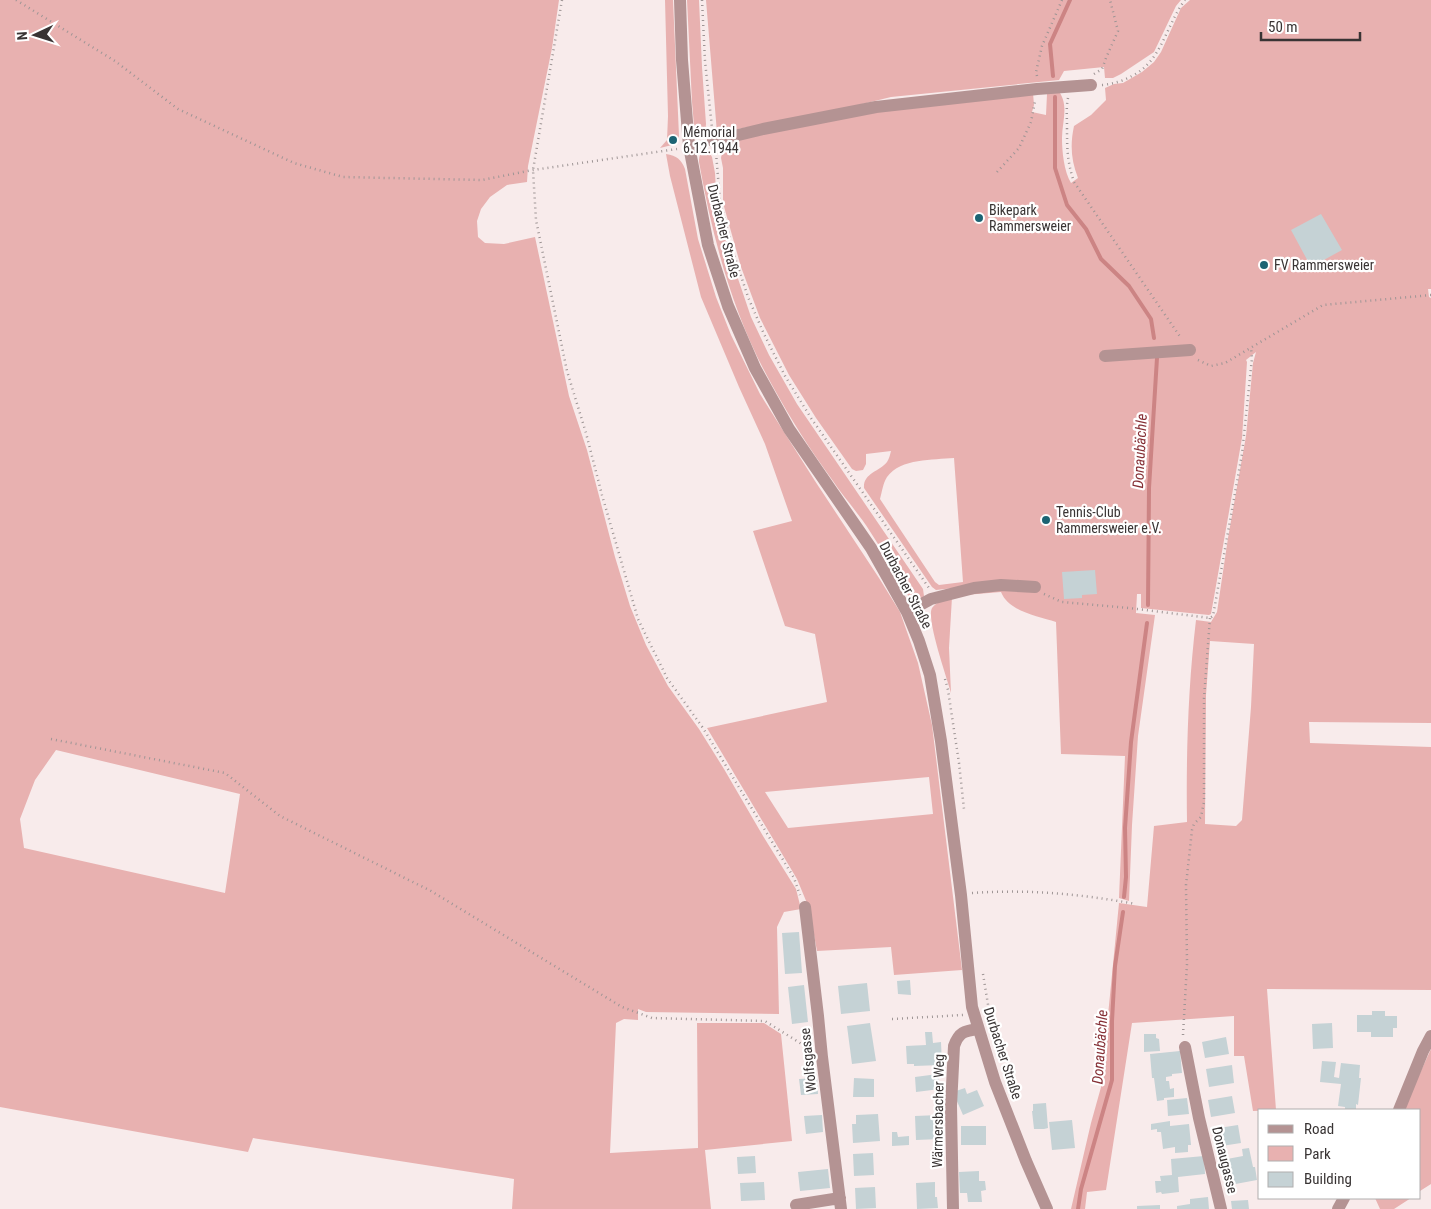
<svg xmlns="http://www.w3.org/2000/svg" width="1431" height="1209" font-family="'Roboto Condensed',sans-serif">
<rect width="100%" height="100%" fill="#f8ebeb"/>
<!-- green -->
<path fill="#e8b1b0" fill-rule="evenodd" d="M 0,0 L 559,0 L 552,48 L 528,166 L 527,182 L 507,185 L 490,197 L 481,209 L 477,221 L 478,237 L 485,243 L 504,244 L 535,237 L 569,396 L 587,450 L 615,557 L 630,606 L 646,645 L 668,686 L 699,729 L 724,769 L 763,836 L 796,889 L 801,909 L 784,912 L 777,927 L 779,1014 L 646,1012 L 638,1009 L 638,1020 L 624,1019 L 616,1023 L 610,1153 L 698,1148 L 697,1023 L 764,1023 L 781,1034 L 792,1141 L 705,1150 L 711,1209 L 512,1209 L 514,1179 L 253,1138 L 248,1152 L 0,1107 ZM 56,750 L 240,794 L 225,893 L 24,848 L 20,819 L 35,780 Z
M 665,0 L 673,0 L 679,136 L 676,144 L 660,148 L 667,140 L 668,116 Z
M 687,0 L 699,0 L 702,67 L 706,124 L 705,132 L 699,134 L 694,125 L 692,102 Z
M 706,0 L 1181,0 L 1176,6 L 1154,52 L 1121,74 L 1113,78 L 1105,78 L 1104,67 L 1064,71 L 1059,80 L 891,97 L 838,110 L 717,133 Z
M 1190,0 L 1431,0 L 1431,289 L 1428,289 L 1429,297 L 1431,298 L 1431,723 L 1309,722 L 1310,743 L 1431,747 L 1431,990 L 1267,989 L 1276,1110 L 1253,1111 L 1244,1056 L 1234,1056 L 1234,1016 L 1132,1023 L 1106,1190 L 1087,1192 L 1085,1209 L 1071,1209 L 1091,1123 L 1103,1080 L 1105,1046 L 1119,903 L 1147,907 L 1154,826 L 1187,822 C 1186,755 1188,687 1196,620 L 1211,622 L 1217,612 L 1228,538 L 1246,436 L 1253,363 L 1256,352 L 1246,360 L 1247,362 L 1242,438 L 1211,614 L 1209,615 L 1141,608 L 1141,594 L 1137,594 L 1136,613 L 1155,615 L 1138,736 L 1132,825 L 1129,901 L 1119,898 L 1125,756 L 1061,754 L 1056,622 C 1038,616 1009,612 1001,592 L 965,595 L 963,587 L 936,590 L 932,587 L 864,488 C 863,473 879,472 887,462 C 889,459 890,455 891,451 L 866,454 L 866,464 L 863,470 L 856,471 L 852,469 L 816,418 L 789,375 L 760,318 L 741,267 L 723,203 L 723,168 L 721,158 L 723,146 L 731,141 L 881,111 L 1033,93 L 1034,105 L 1032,112 L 1046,115 L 1047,94 L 1057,89 C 1070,104 1062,121 1062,138 C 1062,152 1064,171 1071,183 L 1078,178 C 1071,160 1070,145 1074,126 L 1091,115 L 1106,100 L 1105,88 L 1114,84 L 1123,83 L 1142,72 L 1154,62 L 1161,52 L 1181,8 ZM 954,458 L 963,582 L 939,585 L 935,582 L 880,499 C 882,492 883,483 887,477 C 901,458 933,460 954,458 ZM 1210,641 L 1254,644 L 1251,707 L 1242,820 L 1236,826 L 1205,824 L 1206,695 Z
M 705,150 L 709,152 L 712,157 L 715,173 L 717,209 L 731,258 L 751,317 L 769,355 L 797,404 L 923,589 L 924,596 C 919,602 917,601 910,599 C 897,576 885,554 871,533 C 860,515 845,499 833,481 C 811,451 790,418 772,385 C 733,316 713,240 699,162 C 699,156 700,153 705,150 Z
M 666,154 C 677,156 681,159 685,169 L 698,239 L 716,297 L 731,335 L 760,394 L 815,481 L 879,578 L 900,612 L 918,663 L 932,725 L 962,970 L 894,975 L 891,947 L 817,951 L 809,908 L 797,879 L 707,728 L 827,702 L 815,634 L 785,626 L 753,531 L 792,521 L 765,444 L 739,387 L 701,297 L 670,176 ZM 929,777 L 933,814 L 788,828 L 765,792 Z
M 952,597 L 949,648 L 951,693 C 947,678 926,619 932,608 C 936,602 946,599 952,597 Z
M 1431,1049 L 1431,1184 L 1420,1191 L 1420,1110 L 1403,1110 Z
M 1375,1198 L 1411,1198 L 1394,1209 L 1380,1209 Z"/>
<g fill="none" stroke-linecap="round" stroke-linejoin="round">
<!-- stream -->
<path stroke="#cc8484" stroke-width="4" d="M 1053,76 L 1050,44 L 1070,0
M 1055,97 L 1055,168 L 1067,205 L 1086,229 L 1101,259 L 1129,286 L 1151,319 L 1154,338
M 1148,605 L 1149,488 L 1157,358
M 1124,897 L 1126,877 L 1125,828 L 1131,742 L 1147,623
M 1078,1209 L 1081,1189 L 1112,1080 L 1112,1021 L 1115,966 L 1123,912"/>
</g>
<!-- building -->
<path fill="#c5d2d5" d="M 1321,214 L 1342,250 L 1311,267 L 1291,230 Z
M 1095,570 L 1097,594 L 1082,595 L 1082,598 L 1064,599 L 1062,572 Z
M 799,932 L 802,973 L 785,974 L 782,933 Z
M 910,980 L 911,995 L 898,994 L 897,981 Z
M 867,983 L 870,1011 L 841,1014 L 838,986 Z
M 804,985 L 808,1022 L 792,1024 L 788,987 Z
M 1372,1011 L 1385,1011 L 1385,1016 L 1397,1016 L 1397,1028 L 1393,1028 L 1393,1037 L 1371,1037 L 1371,1032 L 1357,1032 L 1357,1015 L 1372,1015 Z
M 870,1023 L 876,1061 L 852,1064 L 847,1026 Z
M 1332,1023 L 1333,1048 L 1313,1049 L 1312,1024 Z
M 925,1032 L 932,1032 L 933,1043 L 941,1042 L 942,1065 L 914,1066 L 914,1064 L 907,1064 L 906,1046 L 926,1045 Z
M 1144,1034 L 1156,1034 L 1156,1038 L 1159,1039 L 1160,1051 L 1144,1052 Z
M 1226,1037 L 1229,1054 L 1205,1058 L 1202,1042 Z
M 1180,1051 L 1182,1073 L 1172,1074 L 1172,1076 L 1166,1077 L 1166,1081 L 1169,1081 L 1170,1089 L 1174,1088 L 1174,1097 L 1164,1098 L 1164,1100 L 1157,1101 L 1154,1078 L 1152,1078 L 1150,1054 Z
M 1322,1061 L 1336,1062 L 1334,1077 L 1339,1078 L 1341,1063 L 1360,1065 L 1359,1078 L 1361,1078 L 1358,1105 L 1356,1104 L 1356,1110 L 1345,1110 L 1345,1107 L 1338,1106 L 1341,1084 L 1320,1082 Z
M 1232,1065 L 1234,1083 L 1209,1087 L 1206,1069 Z
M 938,1074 L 940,1089 L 916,1092 L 915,1077 Z
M 817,1078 L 818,1094 L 801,1095 L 799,1079 Z
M 854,1078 L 874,1079 L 874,1097 L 853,1097 Z
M 965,1088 L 967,1094 L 977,1090 L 984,1106 L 963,1115 L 953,1092 Z
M 1232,1096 L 1235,1113 L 1211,1117 L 1208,1100 Z
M 1187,1098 L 1189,1114 L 1168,1116 L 1167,1100 Z
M 1046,1103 L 1048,1128 L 1044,1129 L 1034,1129 L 1032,1111 L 1033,1111 L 1033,1104 Z
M 878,1114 L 880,1141 L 853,1143 L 852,1124 L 856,1124 L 856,1115 Z
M 822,1115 L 823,1132 L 806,1134 L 804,1116 Z
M 939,1115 L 940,1139 L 916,1140 L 915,1116 Z
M 1072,1120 L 1075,1148 L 1052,1150 L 1049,1122 Z
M 1170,1121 L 1170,1126 L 1189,1124 L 1191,1145 L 1188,1145 L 1188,1152 L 1175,1153 L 1175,1147 L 1163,1149 L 1161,1132 L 1157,1132 L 1157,1129 L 1151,1130 L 1151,1124 Z
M 1238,1125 L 1241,1143 L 1215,1147 L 1212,1129 Z
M 961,1126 L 986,1126 L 986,1145 L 961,1145 Z
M 892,1132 L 897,1132 L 898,1137 L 909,1136 L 909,1145 L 892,1146 Z
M 1249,1148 L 1253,1167 L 1255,1167 L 1257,1180 L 1230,1185 L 1227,1159 L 1243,1156 L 1242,1149 Z
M 873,1153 L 874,1175 L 854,1176 L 853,1154 Z
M 755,1156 L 756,1173 L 738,1174 L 737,1157 Z
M 1204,1156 L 1205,1174 L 1178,1177 L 1179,1192 L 1162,1194 L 1161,1192 L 1156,1193 L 1155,1181 L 1161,1181 L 1160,1176 L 1172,1175 L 1171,1159 Z
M 828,1169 L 830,1188 L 800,1191 L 798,1172 Z
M 979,1171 L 979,1181 L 985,1181 L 986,1190 L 981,1191 L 982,1202 L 968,1202 L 967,1193 L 960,1193 L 959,1172 Z
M 764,1182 L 765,1200 L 741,1201 L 740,1183 Z
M 935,1182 L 935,1197 L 937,1197 L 938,1208 L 917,1209 L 916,1183 Z
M 875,1187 L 876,1208 L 856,1209 L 855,1188 Z
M 1208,1197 L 1209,1209 L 1177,1209 L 1177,1206 L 1190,1204 L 1190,1199 Z
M 1248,1200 L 1249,1209 L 1232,1209 L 1231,1201 Z
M 1160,1205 L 1160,1209 L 1137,1209 L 1137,1206 Z"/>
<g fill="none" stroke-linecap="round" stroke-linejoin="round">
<!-- path -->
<path stroke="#9e9595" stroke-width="2.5" stroke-dasharray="1 4" stroke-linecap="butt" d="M 16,0 L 115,61 L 178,109 L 294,163 L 343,177 L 482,180 L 533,170 L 677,149
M 562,0 L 533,170 L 536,220 L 567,371 L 586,433 L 602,495 L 638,619 L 667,678 L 703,728 L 794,878 L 800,895
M 702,0 L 705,61 L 712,128
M 1094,74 L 1102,69 L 1106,58 L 1118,31 L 1110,0
M 1037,76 L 1036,72 L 1042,46 L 1062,0
M 1102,85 C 1113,84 1123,81 1132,76 C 1162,61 1166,25 1185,0
M 1068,98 C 1066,108 1067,117 1067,126 C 1067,148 1067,161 1074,182 L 1181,338
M 716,153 L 720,201 L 735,258 L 748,297 L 764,334 L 785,376 L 811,418 L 929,588
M 997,172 L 1019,148 L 1031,122 L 1035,101
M 1198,360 L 1211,366 L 1225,363 L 1323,305 L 1431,295
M 1044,594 L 1062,602 L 1129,608 L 1210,618 L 1213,616 L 1242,454 L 1252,358 L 1251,348
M 945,679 L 948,690 L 959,763 L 964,809
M 51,739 L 225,773 L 280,816 L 431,891 L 622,1007 L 652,1018 L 765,1021 L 808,1048
M 972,893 C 1029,889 1080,894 1136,904
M 983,974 L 991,1023
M 892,1019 L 963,1015
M 1183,1035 L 1187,964 L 1186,885 L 1192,830 L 1194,824 L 1201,817 L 1204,802 L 1204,698 L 1210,618"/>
<!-- minor -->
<path stroke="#b49393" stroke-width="12" d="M 680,0 L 682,60 L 689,146 L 708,245 L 728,306 L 755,368 L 789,429 L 871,548 L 907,612 L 919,641 L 930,675 L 941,741 L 961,895 L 972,1007 L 995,1082 L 1026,1161 L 1047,1209
M 713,141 L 763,129 L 876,107 L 1037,89 L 1091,85
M 1105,356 L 1190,350
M 907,612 L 931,599 L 974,588 L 1001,585 L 1035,587
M 805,907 L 818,1016 L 822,1057 L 841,1209
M 1185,1047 L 1199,1118 L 1221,1209
M 1399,1110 L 1423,1051 L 1431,1036
M 796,1205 L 840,1198
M 953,1209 L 951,1106 L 954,1046 C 959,1032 964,1031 978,1029
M 1338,1209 L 1344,1198"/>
</g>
<!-- markers -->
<g fill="#1c6373" stroke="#fff" stroke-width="2">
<circle cx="673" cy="140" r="5"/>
<circle cx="979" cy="218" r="5"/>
<circle cx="1264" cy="265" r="5"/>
<circle cx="1046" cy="520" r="5"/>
</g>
<g text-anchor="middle" stroke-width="4.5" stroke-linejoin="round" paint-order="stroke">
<!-- poi labels -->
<g font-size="14" fill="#393434" stroke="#fff" text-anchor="start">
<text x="683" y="137">Mémorial<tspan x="683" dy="16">6.12.1944</tspan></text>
<text x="989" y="215">Bikepark<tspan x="989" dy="16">Rammersweier</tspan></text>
<text x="1274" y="270">FV Rammersweier</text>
<text x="1056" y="517">Tennis-Club<tspan x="1056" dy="16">Rammersweier e.V.</tspan></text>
</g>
<!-- street labels -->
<g font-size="14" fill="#393434" stroke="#fff">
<text transform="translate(724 231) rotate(76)" y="5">Durbacher Straße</text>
<text transform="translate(906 585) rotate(62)" y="5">Durbacher Straße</text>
<text transform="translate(1003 1053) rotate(72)" y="5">Durbacher Straße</text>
<text transform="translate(808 1060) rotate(-96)" y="5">Wolfsgasse</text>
<text transform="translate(938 1111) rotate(-89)" y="5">Wärmersbacher Weg</text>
<text transform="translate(1225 1160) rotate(76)" y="5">Donaugasse</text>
</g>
<!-- water labels -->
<g font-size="15" font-style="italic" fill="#852f35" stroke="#fff">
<text transform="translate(1140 451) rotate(-87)" y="5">Donaubächle</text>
<text transform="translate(1100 1047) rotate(-86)" y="5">Donaubächle</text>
</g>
</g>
<!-- legend -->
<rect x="1258" y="1109" width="162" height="90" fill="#ffffff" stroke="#b0aeae"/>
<rect x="1268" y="1125" width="25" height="8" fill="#b49393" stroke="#b0aeae"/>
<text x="1304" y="1134" font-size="15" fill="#393434">Road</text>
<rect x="1268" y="1146" width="25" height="15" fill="#e8b1b0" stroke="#b0aeae"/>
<text x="1304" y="1159" font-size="15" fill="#393434">Park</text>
<rect x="1268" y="1172" width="25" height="15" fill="#c5d2d5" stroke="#b0aeae"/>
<text x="1304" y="1184" font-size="15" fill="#393434">Building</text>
<!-- north arrow -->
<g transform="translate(35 35) rotate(266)" stroke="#ffffff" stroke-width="4" paint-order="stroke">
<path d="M0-4L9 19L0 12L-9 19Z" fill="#393434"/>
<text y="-8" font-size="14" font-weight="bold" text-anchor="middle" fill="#393434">N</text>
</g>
<!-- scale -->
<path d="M1261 32v8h99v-8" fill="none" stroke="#393434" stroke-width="2.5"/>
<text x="1268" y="32" font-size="15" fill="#393434" stroke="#ffffff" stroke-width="4" paint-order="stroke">50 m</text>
</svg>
